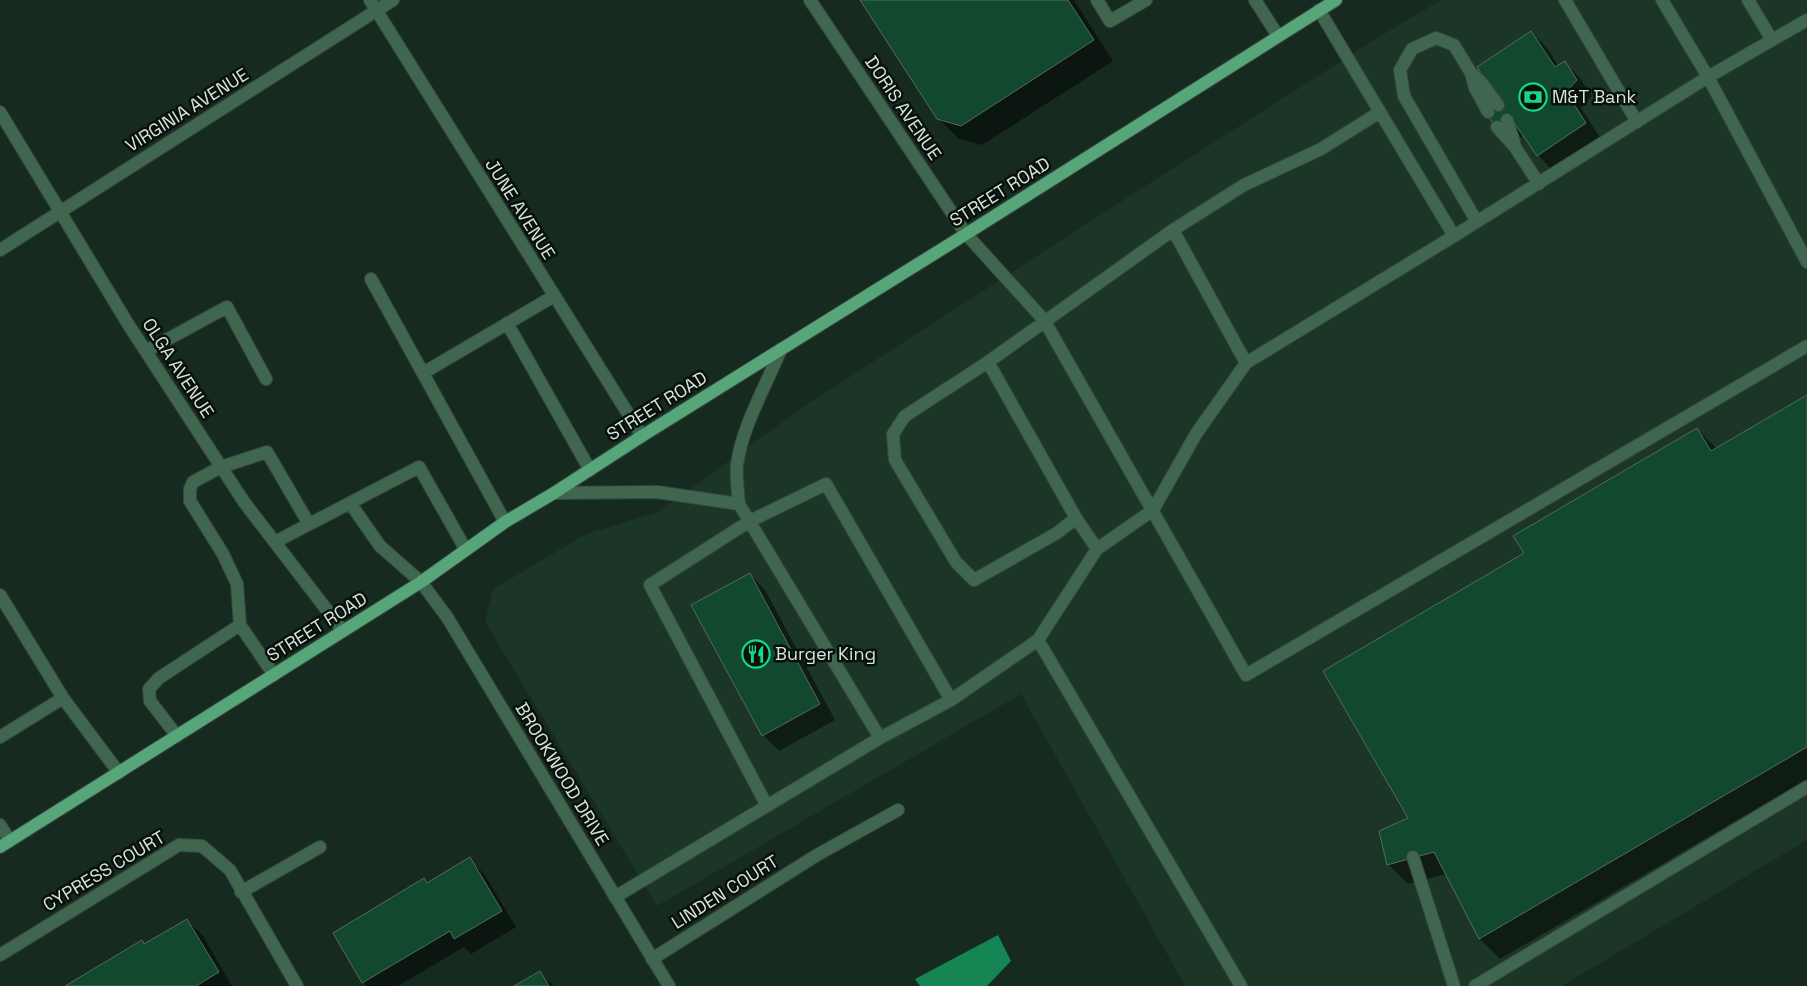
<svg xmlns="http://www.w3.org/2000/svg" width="1807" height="986" font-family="'Space Grotesk',sans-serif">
<rect width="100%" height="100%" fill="#162a1f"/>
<!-- built -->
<path fill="#1b3627" d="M 1441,0 L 1807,0 L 1807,840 L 1562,986 L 1185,986 L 1021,694 L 657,906 L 485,622 L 493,589 L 586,534 L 659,512 L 800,409 L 1153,181 L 1387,32 Z"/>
<!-- water -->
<path fill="#158554" d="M 998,935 L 1011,961 L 987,986 L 920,986 L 915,979 Z"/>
<!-- shadow -->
<path fill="#0007" d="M 862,0 L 1074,0 L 1113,61 L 982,145 L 959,139 L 938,118 Z
M 1531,32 L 1547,48 L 1559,67 L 1565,63 L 1580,78 L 1592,96 L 1581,108 L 1601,139 L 1553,171 L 1538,155 L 1524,135 L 1512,143 L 1497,127 Z
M 1807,396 L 1807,779 L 1500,959 L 1480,939 L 1446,874 L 1408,884 L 1388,864 L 1410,818 L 1525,554 L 1697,429 L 1717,449 Z
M 750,574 L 765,590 L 835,720 L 779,751 L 763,735 Z
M 469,859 L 485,875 L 516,927 L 471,954 L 464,947 L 398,986 L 367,986 L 363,982 L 424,880 L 428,884 Z
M 187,920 L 203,936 L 232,986 L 67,986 L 145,946 Z
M 540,973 L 554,986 L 517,986 Z"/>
<!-- building -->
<path fill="#12482e" stroke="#556b5d" d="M 860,0 L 1068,0 L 1094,40 L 961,126 L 937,119 Z
M 1531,31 L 1555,67 L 1565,61 L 1577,80 L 1566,92 L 1586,123 L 1537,156 L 1511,118 L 1496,128 L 1486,113 L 1501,103 L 1477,67 Z
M 1807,395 L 1807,747 L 1479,939 L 1434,852 L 1387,865 L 1379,831 L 1408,818 L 1323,671 L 1524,553 L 1513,536 L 1697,428 L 1711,451 Z
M 750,573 L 820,704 L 762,736 L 691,605 Z
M 470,857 L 502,911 L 454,939 L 450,931 L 362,983 L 333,933 L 424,878 L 427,883 Z
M 187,919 L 219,972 L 196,986 L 65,986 L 142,940 L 144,944 Z
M 540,971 L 549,986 L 514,986 Z"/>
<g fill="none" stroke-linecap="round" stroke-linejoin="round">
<!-- lane casing -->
<g stroke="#35483d" stroke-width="14">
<path id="lane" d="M 1097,0 L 1110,21 L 1146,0
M 1565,0 L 1637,122
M 1662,0 L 1708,77 L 1807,20
M 1748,0 L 1772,40
M 1319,10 L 1454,236 L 1708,77 L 1807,262
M 1471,73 L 1481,82 L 1498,105
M 1507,120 L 1514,142
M 1497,127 L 1515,147 L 1539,184
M 1477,222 L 1404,96 L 1400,70 L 1412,49 L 1436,38 L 1454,45 L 1471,73 L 1475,88 L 1488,112
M 1173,230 L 1244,185 L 1321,149 L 1380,112
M 966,234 L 1044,320 L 1246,675 L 1807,346
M 371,279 L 505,522
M 507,323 L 590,470
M 781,349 C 766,386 742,426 737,465 C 736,478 738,492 739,504 L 880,738
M 146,351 L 227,307 L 266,379
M 988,362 L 1076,518 L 1097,549
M 423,373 L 554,296
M 554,493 L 657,492 L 739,504
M 350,503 L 380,546 L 421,582
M 1076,518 L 1057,533 L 974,580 L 956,562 L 895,460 L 893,434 L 905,416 L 988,362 L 1173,230 L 1246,363 L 1454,236
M 275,542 L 419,467 L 466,550
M 0,595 L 63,698
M 1038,640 L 1241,986
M 274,675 L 240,625 L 237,584 L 223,554 L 190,501 L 190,489 L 193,482 L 221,467 L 267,452 L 309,524
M 177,736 L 150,701 L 149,689 L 159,678 L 240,625
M 0,737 L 63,698 L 119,773
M 767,806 L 650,585 L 750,521 L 826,484 L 951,700
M 0,825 L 10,841
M 1413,857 L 1454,986
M 615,897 L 880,738 L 951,700 L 1038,640 L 1097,549 L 1153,510 L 1196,434 L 1246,363
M 652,959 L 817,855 L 898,810
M 1475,986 L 1807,787"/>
</g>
<!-- street casing -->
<g stroke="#35483d" stroke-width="14">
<path id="street" d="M 370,0 L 642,436
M 810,0 L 966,234
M 1255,0 L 1278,36
M 0,112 L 128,324 L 244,502 L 343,631
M 0,250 L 393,0
M 421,582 L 447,617 L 669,986
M 241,892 L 320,847
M 0,955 L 179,845 L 202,846 L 230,870 L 297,986"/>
</g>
<!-- primary casing -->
<g stroke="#35483d" stroke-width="14">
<path id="primary" d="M 0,847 L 421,582 L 505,522 L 554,493 L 642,436 L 966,234 L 1336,0"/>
</g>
<!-- lane -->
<use href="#lane" stroke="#416650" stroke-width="12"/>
<!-- street -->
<use href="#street" stroke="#416650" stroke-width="12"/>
<!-- primary -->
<use href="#primary" stroke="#56a67a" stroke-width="12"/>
</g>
<!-- icons -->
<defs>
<g id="bank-ring" transform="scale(1.4375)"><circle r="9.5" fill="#08100b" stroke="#15d989" stroke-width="1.5"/><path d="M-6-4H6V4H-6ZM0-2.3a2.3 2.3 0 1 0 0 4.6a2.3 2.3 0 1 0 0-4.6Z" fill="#15d989"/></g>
<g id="restaurant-ring" transform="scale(1.4375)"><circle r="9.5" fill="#08100b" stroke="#15d989" stroke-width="1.5"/><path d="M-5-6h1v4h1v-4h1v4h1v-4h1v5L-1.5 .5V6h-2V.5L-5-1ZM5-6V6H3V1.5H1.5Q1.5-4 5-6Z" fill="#15d989"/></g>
</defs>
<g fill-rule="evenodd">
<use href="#bank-ring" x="1533" y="97"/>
<use href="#restaurant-ring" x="756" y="654"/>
</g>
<g text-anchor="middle" stroke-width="5" stroke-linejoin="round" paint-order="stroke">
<!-- poi labels -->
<g font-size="18" fill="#d8e4dc" stroke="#08100b" text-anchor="start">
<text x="1552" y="103">M&amp;T Bank</text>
<text x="775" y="660">Burger King</text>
</g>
<!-- street labels -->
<g font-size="18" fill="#d8e4dc" stroke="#08100b">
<text transform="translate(903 108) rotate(56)" y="6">DORIS AVENUE</text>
<text transform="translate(187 110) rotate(-32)" y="6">VIRGINIA AVENUE</text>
<text transform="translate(1000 192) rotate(-32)" y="6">STREET ROAD</text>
<text transform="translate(520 209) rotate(58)" y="6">JUNE AVENUE</text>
<text transform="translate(178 368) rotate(57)" y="6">OLGA AVENUE</text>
<text transform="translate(657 406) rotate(-32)" y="6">STREET ROAD</text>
<text transform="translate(317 627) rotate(-32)" y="6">STREET ROAD</text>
<text transform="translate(562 774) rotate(59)" y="6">BROOKWOOD DRIVE</text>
<text transform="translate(104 871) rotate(-31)" y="6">CYPRESS COURT</text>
<text transform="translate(725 892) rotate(-32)" y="6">LINDEN COURT</text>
</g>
</g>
</svg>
